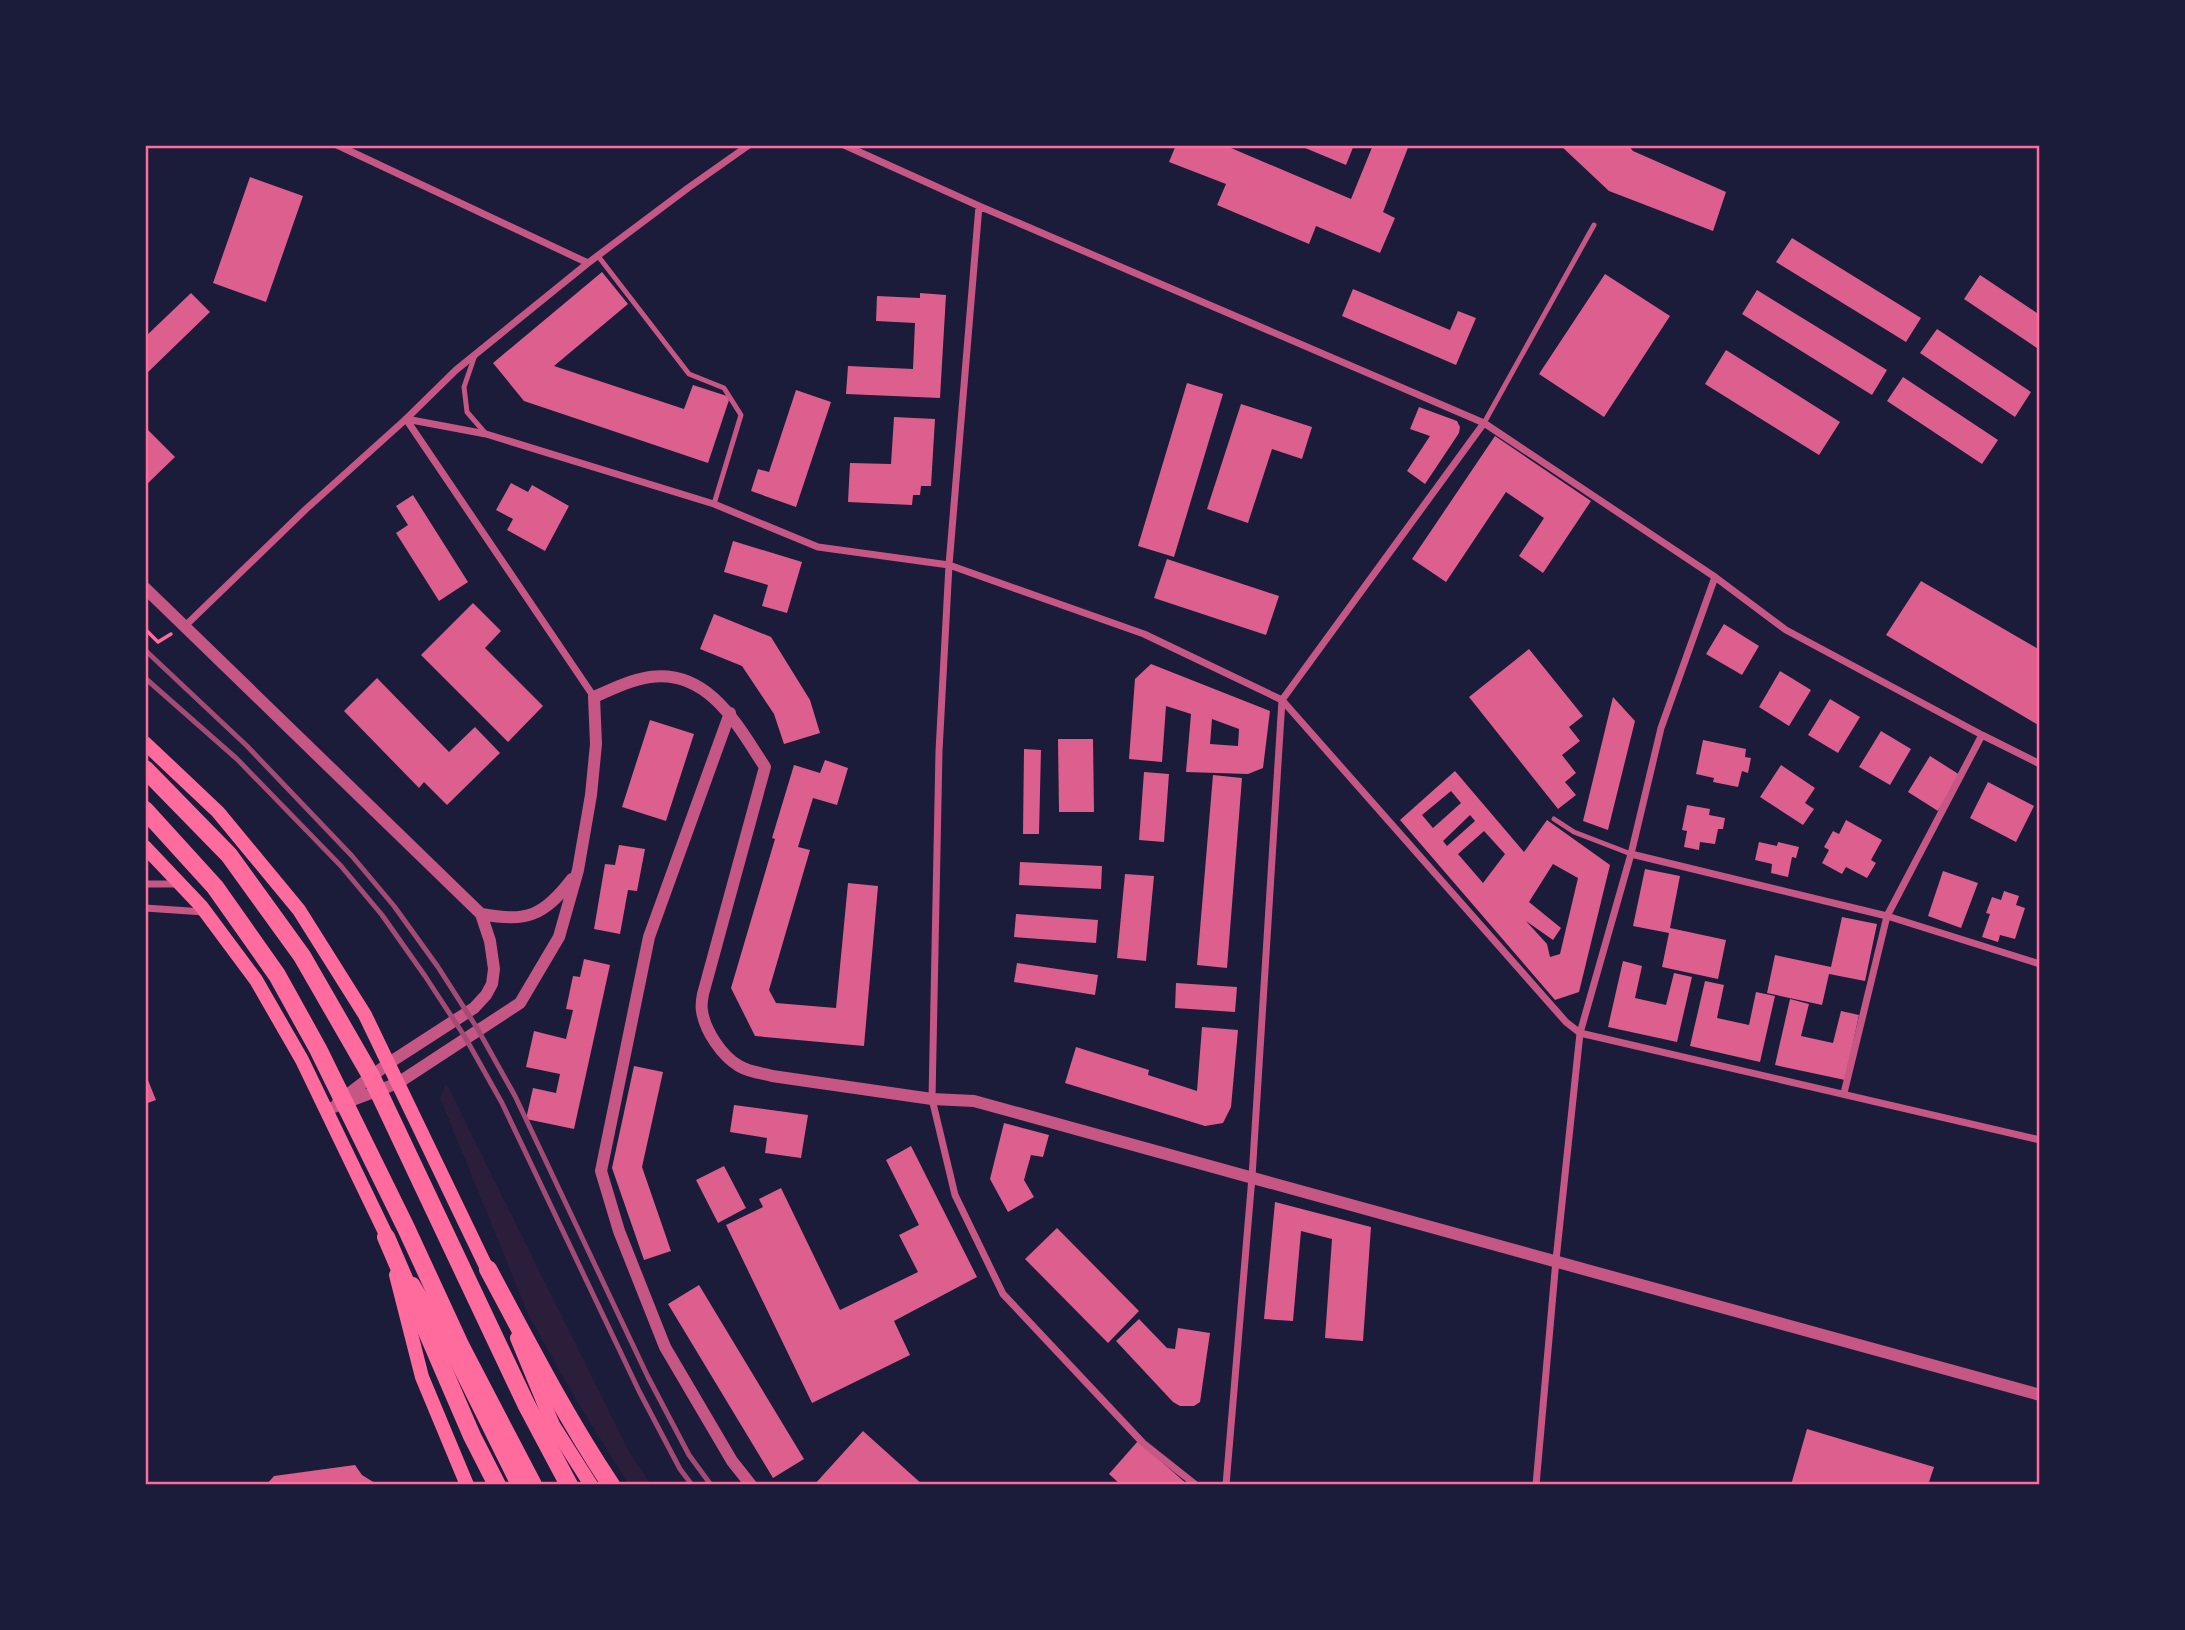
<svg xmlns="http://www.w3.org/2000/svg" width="2185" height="1630" font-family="'Golos Text',sans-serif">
<rect width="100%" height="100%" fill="#1b1b3a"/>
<!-- green -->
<path fill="#2a1e3b" d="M 446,1083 L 630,1453 L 651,1485 L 629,1485 L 576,1400 L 529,1316 L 440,1098 Z"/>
<!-- building -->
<path fill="#dd5f8e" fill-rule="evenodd" d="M 1176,145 L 1224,145 L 1351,199 L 1373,145 L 1409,145 L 1383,212 L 1395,218 L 1380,253 L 1316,226 L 1309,244 L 1217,205 L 1226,184 L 1169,162 Z
M 1298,145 L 1354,145 L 1346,165 Z
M 1560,145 L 1628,145 L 1633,151 L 1726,192 L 1713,231 L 1609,191 Z
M 250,177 L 303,196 L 266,302 L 213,283 Z
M 1792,238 L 1921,318 L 1906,342 L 1776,262 Z
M 602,272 L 628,304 L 554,366 L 684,409 L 693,385 L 730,397 L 708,463 L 524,401 L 493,363 Z
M 1605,274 L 1670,316 L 1604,417 L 1539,374 Z
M 1980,275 L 2040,315 L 2040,350 L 1964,299 Z
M 1353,289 L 1450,330 L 1458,311 L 1476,318 L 1456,365 L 1342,316 Z
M 1757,290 L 1887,370 L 1872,395 L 1742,314 Z
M 191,293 L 210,312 L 145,375 L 145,337 Z
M 920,293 L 946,295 L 940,398 L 846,394 L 848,366 L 913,369 L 915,323 L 876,321 L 877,296 L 920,298 Z
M 1937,329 L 2031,392 L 2015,417 L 1920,353 Z
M 1726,350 L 1840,422 L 1819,455 L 1705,384 Z
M 1903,377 L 1998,440 L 1982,464 L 1887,401 Z
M 1187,383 L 1223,394 L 1174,557 L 1138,546 Z
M 796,390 L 831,402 L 796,507 L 751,491 L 758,469 L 769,472 Z
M 1241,404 L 1312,427 L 1302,459 L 1272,449 L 1248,523 L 1207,509 Z
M 1419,407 L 1457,421 L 1460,427 L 1459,433 L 1425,484 L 1407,471 L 1430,436 L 1410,429 Z
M 894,417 L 935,419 L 931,486 L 921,486 L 920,495 L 913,495 L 912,505 L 848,502 L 850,463 L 891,464 Z
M 145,427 L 175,457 L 145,486 Z
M 1495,436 L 1591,501 L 1543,573 L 1519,556 L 1544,518 L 1506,492 L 1446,582 L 1412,559 Z
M 511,483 L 528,492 L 532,485 L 569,506 L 545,551 L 507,530 L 513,519 L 496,510 Z
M 413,495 L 468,582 L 439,601 L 396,533 L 408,525 L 396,506 Z
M 733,541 L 802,562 L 787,613 L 762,606 L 768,585 L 724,572 Z
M 1167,559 L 1279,596 L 1266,635 L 1154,598 Z
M 1921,581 L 2040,650 L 2040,726 L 1886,635 Z
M 473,603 L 501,631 L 485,648 L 543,706 L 508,742 L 421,655 Z
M 714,614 L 771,637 L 810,700 L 820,733 L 784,744 L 774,714 L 742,666 L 700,649 Z
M 1724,624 L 1759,646 L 1742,675 L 1706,654 Z
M 1529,649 L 1583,716 L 1569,727 L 1580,741 L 1562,755 L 1576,773 L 1565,782 L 1576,795 L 1558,809 L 1469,697 Z
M 1151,664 L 1270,711 L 1263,768 L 1248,774 L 1186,772 L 1191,714 L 1166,706 L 1162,762 L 1129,759 L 1135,679 ZM 1212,719 L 1239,729 L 1238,746 L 1210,744 Z
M 1780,671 L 1811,690 L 1789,726 L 1759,707 Z
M 377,678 L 449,752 L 475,727 L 500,753 L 447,805 L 424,782 L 419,788 L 344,711 Z
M 1613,697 L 1635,721 L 1608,830 L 1583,821 Z
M 1830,699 L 1860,717 L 1838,753 L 1808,735 Z
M 650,720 L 694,734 L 666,821 L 622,807 Z
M 1881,731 L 1911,749 L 1890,785 L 1859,767 Z
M 1058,739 L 1093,739 L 1094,812 L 1059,812 Z
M 1703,740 L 1746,749 L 1745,757 L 1751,758 L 1748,773 L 1742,771 L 1738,787 L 1713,782 L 1714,778 L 1696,774 Z
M 1024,749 L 1041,750 L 1039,834 L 1023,834 Z
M 1930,756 L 1960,775 L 1938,811 L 1908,792 Z
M 825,760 L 848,768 L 837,805 L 813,798 L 798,847 L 810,850 L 769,990 L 776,1003 L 836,1008 L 848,883 L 878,886 L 864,1046 L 755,1036 L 731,988 L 775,839 L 772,838 L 794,765 L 820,773 Z
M 1781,765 L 1815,788 L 1805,803 L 1814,809 L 1803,825 L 1760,797 Z
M 1455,771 L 1524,852 L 1547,820 L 1610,865 L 1579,992 L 1555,1000 L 1400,820 ZM 1451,791 L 1461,803 L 1433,828 L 1422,815 ZM 1470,815 L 1475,821 L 1447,846 L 1443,841 ZM 1484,831 L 1505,854 L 1483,883 L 1458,854 ZM 1553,864 L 1578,878 L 1560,954 L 1550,957 L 1547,944 L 1526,921 L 1553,940 L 1561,928 L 1529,902 Z
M 1144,772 L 1169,774 L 1164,842 L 1139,840 Z
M 1213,775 L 1242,778 L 1227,968 L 1197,965 Z
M 1988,782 L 2034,806 L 2016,842 L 1970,818 Z
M 1687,805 L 1710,809 L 1709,815 L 1725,818 L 1723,829 L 1718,829 L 1715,844 L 1700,842 L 1699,850 L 1684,847 L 1687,831 L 1682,830 Z
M 1846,820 L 1882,840 L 1871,860 L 1876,863 L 1867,878 L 1846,867 L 1842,874 L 1822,863 L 1829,850 L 1824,847 L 1833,831 L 1839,834 Z
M 1759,842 L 1777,846 L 1778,842 L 1799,847 L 1796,858 L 1792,857 L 1788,877 L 1771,873 L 1772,864 L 1755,860 Z
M 619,845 L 645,849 L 637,891 L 628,890 L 620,934 L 594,929 L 605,864 L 615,865 Z
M 1020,862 L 1102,866 L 1101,889 L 1019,885 Z
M 1645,869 L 1680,876 L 1670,928 L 1726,940 L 1718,979 L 1662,967 L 1669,933 L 1633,926 Z
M 1943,871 L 1978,883 L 1961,928 L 1928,916 Z
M 1125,874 L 1154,876 L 1146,961 L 1117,958 Z
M 2004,891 L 2019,896 L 2016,905 L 2025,908 L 2015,939 L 2000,935 L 1998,942 L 1982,937 L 1990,914 L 1986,913 L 1992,897 L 2001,900 Z
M 1016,914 L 1098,920 L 1096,943 L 1014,937 Z
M 1842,917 L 1877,924 L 1865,981 L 1829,974 L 1822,1005 L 1767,993 L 1775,955 L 1831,967 Z
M 584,959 L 610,965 L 574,1129 L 526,1119 L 533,1088 L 556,1093 L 560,1074 L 526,1067 L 534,1031 L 566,1039 L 573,1010 L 566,1009 L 573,976 L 580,977 Z
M 1623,961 L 1642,966 L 1635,998 L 1666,1005 L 1674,973 L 1692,977 L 1677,1042 L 1608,1027 Z
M 1017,963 L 1098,975 L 1095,995 L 1014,982 Z
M 1705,981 L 1724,985 L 1717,1018 L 1749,1025 L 1756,992 L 1775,996 L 1760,1062 L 1690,1046 Z
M 1176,983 L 1237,987 L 1235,1012 L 1175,1008 Z
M 1790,999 L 1809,1004 L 1801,1036 L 1833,1043 L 1841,1011 L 1859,1015 L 1845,1080 L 1775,1065 Z
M 1202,1027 L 1238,1030 L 1231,1107 L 1223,1123 L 1205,1126 L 1065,1083 L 1076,1047 L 1149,1070 L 1148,1075 L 1197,1091 Z
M 634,1066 L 663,1072 L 642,1167 L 671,1251 L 644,1260 L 612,1168 Z
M 145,1073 L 156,1100 L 145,1104 Z
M 734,1105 L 808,1115 L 801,1158 L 765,1153 L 767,1138 L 730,1132 Z
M 1004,1123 L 1049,1135 L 1043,1157 L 1031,1155 L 1024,1180 L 1034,1197 L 1008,1212 L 990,1179 Z
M 911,1146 L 977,1277 L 894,1321 L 910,1355 L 812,1403 L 726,1225 L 763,1207 L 759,1199 L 781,1188 L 840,1310 L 918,1272 L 899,1235 L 919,1225 L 886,1160 Z
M 724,1166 L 746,1208 L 718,1223 L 696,1180 Z
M 1275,1202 L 1371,1227 L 1363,1341 L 1325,1338 L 1332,1239 L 1301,1231 L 1293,1321 L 1264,1319 Z
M 1057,1228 L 1139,1311 L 1108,1343 L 1025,1259 Z
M 699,1285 L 804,1459 L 773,1478 L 668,1304 Z
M 1139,1319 L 1167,1348 L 1175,1349 L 1178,1328 L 1210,1333 L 1200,1402 L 1194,1406 L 1180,1406 L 1173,1402 L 1116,1341 Z
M 1807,1429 L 1934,1467 L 1928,1485 L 1791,1485 Z
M 863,1431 L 923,1485 L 814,1485 Z
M 1138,1441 L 1188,1485 L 1121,1485 L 1109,1474 Z
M 355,1465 L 362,1475 L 378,1485 L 266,1485 L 274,1476 Z"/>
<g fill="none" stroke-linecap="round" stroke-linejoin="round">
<!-- path -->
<path stroke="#ff6b9d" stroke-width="3.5" d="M 145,629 L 158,642 L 171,634"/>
<!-- service -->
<path stroke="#c65784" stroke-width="5" d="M 598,256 L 689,374 L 724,388 L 741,415 L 714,504
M 475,355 L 464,387 L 467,412 L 486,434
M 1484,423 L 1594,225
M 1554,819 L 1574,832 L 1631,854"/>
<!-- minor -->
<path stroke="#c65784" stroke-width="7" d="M 337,145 L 588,263
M 844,145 L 979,206 L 1484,423 L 1715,577 L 1786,630 L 1982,735 L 2040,764
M 979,206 L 949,565 L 939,751 L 932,1099 L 955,1195 L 1003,1294 L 1143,1443 L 1196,1485
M 406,419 L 486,434 L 714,504 L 818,547 L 949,565 L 1144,634 L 1282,700 L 1566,1022 L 1580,1033 L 2040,1140
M 406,419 L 594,697
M 185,626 L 306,509 L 406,419 L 456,370 L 588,263 L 688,188 L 749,145
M 1631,854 L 1887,916 L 2040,964
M 145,884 L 180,884
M 145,908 L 204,912
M 1844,1093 L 1887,916 L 1982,735
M 1226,1485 L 1252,1177 L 1282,700 L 1484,423
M 1536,1485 L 1556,1260 L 1580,1033 L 1631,854 L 1661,728 L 1715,577"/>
<!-- tertiary -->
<path stroke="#c65784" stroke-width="12" d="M 145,588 L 481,914 L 490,941 L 494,969 L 492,984 L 486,995 L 474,1008 L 389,1063 L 338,1102
M 730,713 L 649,937 L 601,1171 L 619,1231 L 665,1347 L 732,1461 L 751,1485
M 481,914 C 527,922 543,917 572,879
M 326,1110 L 398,1083 L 520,1003 L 559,937 L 578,870 L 591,795 L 596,744 L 594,697 C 612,689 630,680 650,677 C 709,669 738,726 765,767 L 703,994 C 702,999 701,1006 702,1011 C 705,1031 722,1056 739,1066 C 749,1072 761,1073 772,1076 L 932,1099 L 974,1101 L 2040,1395"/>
<!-- secondary -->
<path stroke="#ff6b9d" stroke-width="14" d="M 145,743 L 218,812 L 299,910 L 365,1015 L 491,1277
M 145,847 L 201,906 L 256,980 L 302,1060 L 391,1245
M 396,1275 L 422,1377 L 467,1485
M 413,1284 L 445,1338 L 518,1485
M 517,1338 L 553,1425 L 591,1485"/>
<!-- trunk -->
<path stroke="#ff6b9d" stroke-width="18" d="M 145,769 L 229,855 L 302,956 L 371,1076 L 526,1404 L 569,1485
M 145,810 L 215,887 L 277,975 L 318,1049 L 406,1228 L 461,1347 L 533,1485
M 386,1237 L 472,1436 L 497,1485
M 488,1269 C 527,1342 565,1416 611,1485"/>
<!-- rail -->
<path stroke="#a44b75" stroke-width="5" d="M 145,650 L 247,746 L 352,856 L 394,906 L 438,967 L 477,1028 L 515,1096 L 648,1377 L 689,1455 L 711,1485
M 145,678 L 237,759 L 341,866 L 382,915 L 425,976 L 465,1037 L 502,1103 L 639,1391 L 680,1469 L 692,1485"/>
</g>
<!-- border -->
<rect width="2185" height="1630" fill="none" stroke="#1b1b3a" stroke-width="294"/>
<rect x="147" y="147" width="1891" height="1336" fill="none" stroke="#ff6b9d" stroke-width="2.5"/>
</svg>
